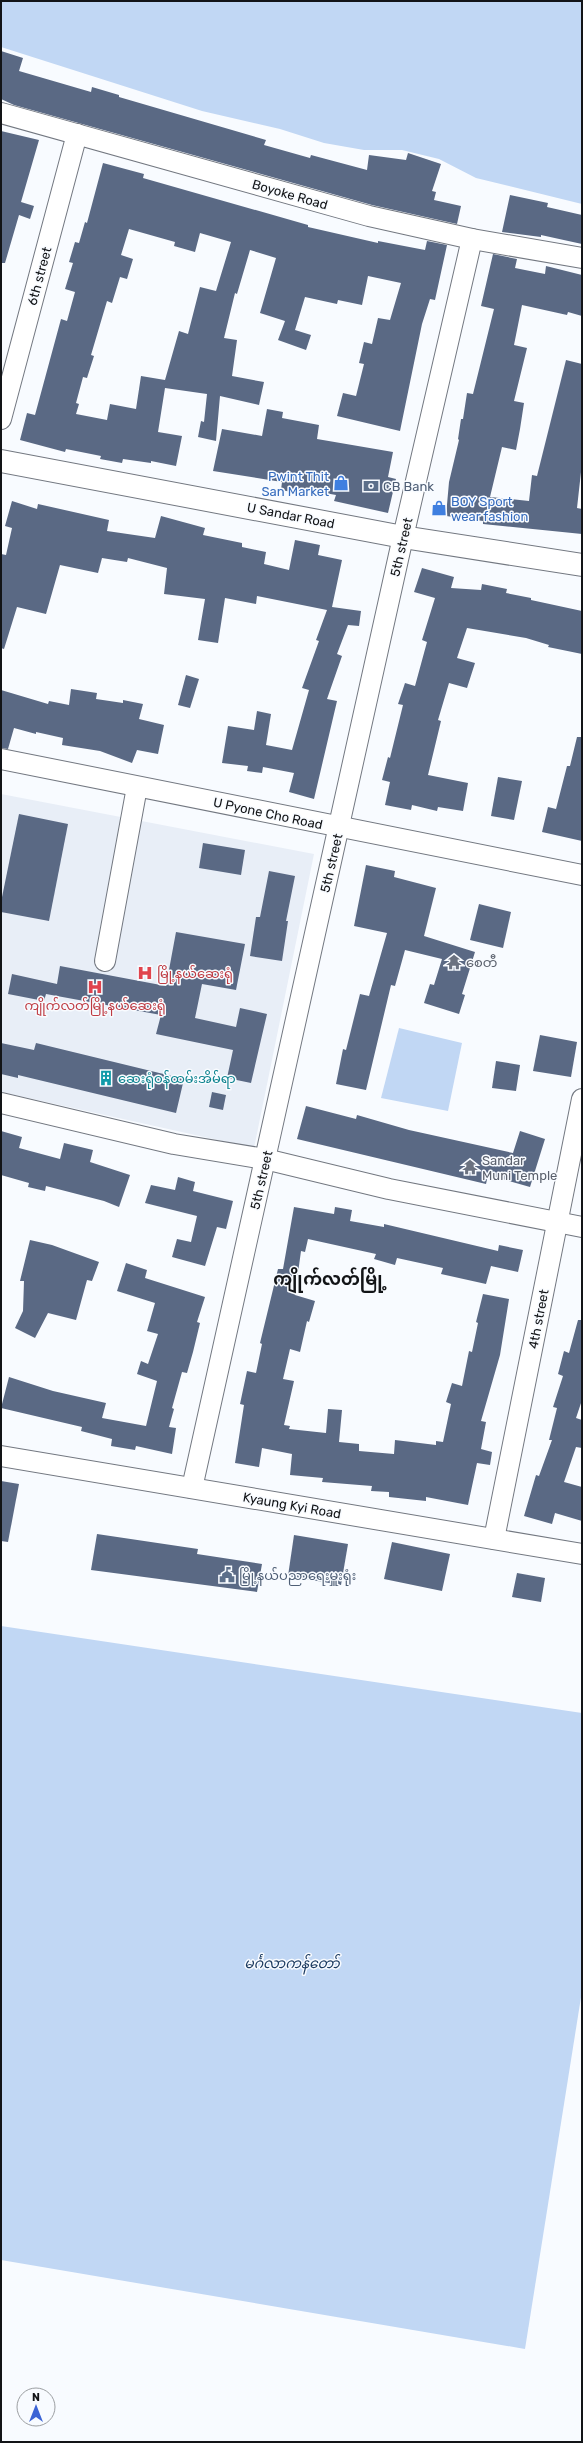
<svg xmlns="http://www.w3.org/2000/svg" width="583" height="2443" font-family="Rubik,'Noto Sans Myanmar',sans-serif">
<rect width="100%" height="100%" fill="#f8fbff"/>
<polygon fill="#e8eef7" points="1,794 314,854 254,1148 1,1092"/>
<g fill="#c1d7f4">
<polygon points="1,1 582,1 582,204 476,178 439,159 402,150 364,150 324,143 280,129 202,111 1,47"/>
<polygon points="399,1028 462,1043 448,1111 381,1098"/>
<polygon points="1,1626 582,1713 582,1991 525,2349 1,2260"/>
</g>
<g fill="#5a6984" fill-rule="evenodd">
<polygon points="1,51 23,58 19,71 91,92 92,87 119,95 119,97 266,140 264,145 310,158 311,155 367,170 369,155 406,160 408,153 441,164 432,191 436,192 434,200 461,206 457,224 372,205 14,105 1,99"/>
<polygon points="1,131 39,140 21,202 34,206 30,219 19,215 5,263 1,263"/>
<path d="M 103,163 L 144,174 L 143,178 L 308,225 L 308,227 L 378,243 L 378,241 L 425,250 L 427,241 L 447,245 L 435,300 L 430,299 L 422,324 L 400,431 L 337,416 L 343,393 L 356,396 L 364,364 L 359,363 L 364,342 L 372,344 L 378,318 L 390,320 L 401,283 L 368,276 L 362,305 L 338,300 L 337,304 L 305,297 L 295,330 L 311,335 L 306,350 L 278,340 L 285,321 L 260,313 L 276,258 L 250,250 L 237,294 L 235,293 L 224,338 L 237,340 L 232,376 L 264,382 L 259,405 L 220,396 L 216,441 L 198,437 L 201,421 L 204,422 L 207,394 L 165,388 L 158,432 L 182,436 L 176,466 L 151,461 L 151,463 L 123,459 L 122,463 L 100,459 L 101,456 L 66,449 L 65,452 L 20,440 L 27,413 L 35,415 L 61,319 L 67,321 L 75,292 L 65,289 L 73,263 L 69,262 L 75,242 L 79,243 L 85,222 L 87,223 ZM 129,229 L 175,242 L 174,246 L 195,252 L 200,233 L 231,242 L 216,291 L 200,287 L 188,334 L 179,331 L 165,380 L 141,376 L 136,409 L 110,404 L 107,420 L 76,414 L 79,404 L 76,403 L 83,377 L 87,378 L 94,356 L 91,355 L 107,301 L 112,303 L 120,277 L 127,279 L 133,259 L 121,255 Z"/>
<polygon points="510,195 548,203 547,207 582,215 582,244 541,235 541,237 502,232"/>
<polygon points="493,254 517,259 515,268 545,274 546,266 582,275 582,316 568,312 567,315 522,305 514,345 527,348 514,401 524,403 520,429 516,450 502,447 490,497 529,501 532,475 537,476 566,360 582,364 582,463 577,508 582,509 582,534 483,524 483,521 446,516 449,482 459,440 458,439 461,419 463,419 467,393 473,394 494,309 481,306"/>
<polygon points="267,409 283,412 282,418 319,425 317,439 393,452 388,477 396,479 388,513 334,501 336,495 308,490 307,495 281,490 282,482 213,471 222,429 262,436"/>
<polygon points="12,501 37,509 38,504 109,520 107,531 155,538 161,516 205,528 203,535 242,543 242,547 266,552 264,564 289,570 295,540 320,545 318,555 342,560 332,607 361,611 359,626 348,625 337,654 342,656 327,699 337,701 314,799 289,792 294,773 263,767 262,773 247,771 248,766 222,763 228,726 254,730 257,711 271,714 266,745 292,750 309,690 302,688 319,641 316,640 327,610 257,596 256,604 225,598 218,643 198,640 205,599 164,594 167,568 128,558 127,562 102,558 98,573 60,565 46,614 17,607 4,649 1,648 1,554 6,555 12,528 5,526"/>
<polygon points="422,568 454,577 451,588 481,590 482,584 507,589 506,593 531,598 531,600 582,611 582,654 548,647 549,645 526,638 467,628 457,658 475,663 467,688 449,683 438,720 441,721 428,775 468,783 463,811 438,807 437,811 412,805 411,810 385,805 390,782 382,780 388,757 390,758 403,705 398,704 405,683 415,686 427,642 422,640 435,598 414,592"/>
<polygon points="186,675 199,679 190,708 178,705"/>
<polygon points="71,689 97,693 96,699 123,703 123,700 143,704 139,719 164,725 158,754 137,750 132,763 100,751 62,745 63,738 36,732 36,734 14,728 8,749 1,748 1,690 48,704 49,701 69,705"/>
<polygon points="577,737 582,737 582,841 542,832 548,807 556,809 567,766 570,766"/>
<polygon points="498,777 522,781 514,820 491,816"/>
<polygon points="19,814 68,824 49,921 1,912 1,902"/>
<polygon points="203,843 245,850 241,875 199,868"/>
<polygon points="366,865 395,871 394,877 436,888 424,936 475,952 462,994 465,995 459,1014 424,1003 430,984 434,985 442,959 405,950 395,986 391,985 366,1090 336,1084 343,1049 346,1050 360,994 369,996 387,933 354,926"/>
<polygon points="269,871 295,876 286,921 288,921 282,961 250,956 256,917 260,917"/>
<polygon points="479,904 511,912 503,948 470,940"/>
<polygon points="176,932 245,944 236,990 202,984 195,1018 236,1027 240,1008 267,1014 251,1083 227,1078 233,1050 156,1034 161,1015 46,994 44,1001 8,994 12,974 57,984 60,966 166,986"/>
<polygon points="540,1035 577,1042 571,1077 533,1071"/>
<polygon points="1,1043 34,1050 36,1043 184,1079 176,1113 18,1075 18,1078 1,1074"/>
<polygon points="496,1061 520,1065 516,1091 492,1088"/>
<polygon points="212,1092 226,1095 223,1110 209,1107"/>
<polygon points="306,1106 356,1119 357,1115 409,1130 513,1153 520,1131 545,1139 530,1187 488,1175 486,1184 297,1139"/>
<polygon points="1,1131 22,1137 19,1148 60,1159 64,1143 93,1150 90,1162 130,1175 119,1207 104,1201 46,1186 45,1191 28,1187 29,1183 1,1175"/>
<polygon points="178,1177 195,1182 193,1191 233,1201 226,1229 217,1227 205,1266 172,1257 177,1239 191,1242 197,1216 145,1203 151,1185 175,1190"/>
<polygon points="294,1207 334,1214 335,1207 352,1210 350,1221 384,1227 384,1224 498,1251 499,1245 523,1250 518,1272 491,1266 486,1284 441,1274 443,1268 397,1258 395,1265 374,1259 376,1254 308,1239 305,1252 301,1251 295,1295 315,1301 309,1322 307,1321 300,1352 290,1349 283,1379 294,1381 284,1425 290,1426 289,1429 326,1433 328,1409 342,1410 339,1442 359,1444 359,1451 394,1454 395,1440 436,1445 436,1441 443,1442 451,1404 446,1402 452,1383 462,1386 469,1351 472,1352 478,1323 476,1322 483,1294 509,1299 500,1355 481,1421 486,1422 481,1449 492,1452 490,1465 477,1463 468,1505 426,1497 426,1501 389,1497 389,1492 371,1491 372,1486 322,1482 323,1478 290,1475 292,1454 262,1448 259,1467 235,1463 244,1405 240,1404 247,1371 256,1373 262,1344 260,1343 278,1269 283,1269"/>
<polygon points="30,1240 52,1245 99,1262 92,1281 87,1280 76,1320 48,1313 35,1338 15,1328 23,1311 24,1281 20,1281"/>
<polygon points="126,1263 147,1270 145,1278 205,1297 197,1322 200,1323 193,1352 187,1373 182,1372 172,1408 174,1409 169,1427 176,1428 172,1454 136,1446 135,1450 111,1446 112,1439 81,1431 82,1427 1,1408 9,1377 53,1391 106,1403 102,1418 146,1426 157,1381 137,1374 141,1361 148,1364 158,1334 147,1331 155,1303 117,1291"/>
<polygon points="578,1320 582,1320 582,1400 576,1418 582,1420 582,1448 576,1447 564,1482 582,1487 582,1521 555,1513 552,1524 524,1516 536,1475 539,1476 552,1440 549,1440 557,1408 553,1407 563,1376 558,1374 564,1351 569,1353"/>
<polygon points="1,1481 19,1484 8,1542 1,1541"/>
<polygon points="97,1534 198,1549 197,1554 262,1564 257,1592 91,1570"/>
<polygon points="294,1535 348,1544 341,1585 288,1576"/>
<polygon points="392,1542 450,1554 442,1591 384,1579"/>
<polygon points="517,1573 545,1578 541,1602 512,1597"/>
</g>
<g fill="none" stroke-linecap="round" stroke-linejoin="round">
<defs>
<g id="minor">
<polyline points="1,113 369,216 472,239 582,258"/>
<polyline points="1,419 77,134"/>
<polyline points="1,759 582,875"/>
<polyline points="105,961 137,787"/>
<polyline points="1,1103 174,1144 265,1159 389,1189 582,1227"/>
<polyline points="1,1456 582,1554"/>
<polyline points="192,1488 403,537 472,239"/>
<polyline points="494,1539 582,1099"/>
</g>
<polyline id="major" points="1,461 403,537 582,565"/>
</defs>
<use href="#minor" stroke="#737881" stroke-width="22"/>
<use href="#major" stroke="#737881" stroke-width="24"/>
<use href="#minor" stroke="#fff" stroke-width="20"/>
<use href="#major" stroke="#fff" stroke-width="22"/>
</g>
<defs>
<symbol id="shop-bare" viewBox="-9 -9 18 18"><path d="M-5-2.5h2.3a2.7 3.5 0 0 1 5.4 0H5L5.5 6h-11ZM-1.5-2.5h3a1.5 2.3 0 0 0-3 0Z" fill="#3f7fe0" stroke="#f8fbff" stroke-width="2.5" paint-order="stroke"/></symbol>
<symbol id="bank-bare" viewBox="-9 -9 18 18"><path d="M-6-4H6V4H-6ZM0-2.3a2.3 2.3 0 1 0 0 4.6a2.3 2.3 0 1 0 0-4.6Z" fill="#5c6f8a" stroke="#f8fbff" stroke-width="2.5" paint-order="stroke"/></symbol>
<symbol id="temple-bare" viewBox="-9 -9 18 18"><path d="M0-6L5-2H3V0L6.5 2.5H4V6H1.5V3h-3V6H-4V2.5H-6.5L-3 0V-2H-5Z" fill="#6b7280" stroke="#f8fbff" stroke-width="2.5" paint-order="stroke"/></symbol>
<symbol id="hospital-bare" viewBox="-9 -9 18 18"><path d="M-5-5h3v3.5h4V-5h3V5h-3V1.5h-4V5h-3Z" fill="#e0444e" stroke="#f8fbff" stroke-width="2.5" paint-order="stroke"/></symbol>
<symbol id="building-bare" viewBox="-9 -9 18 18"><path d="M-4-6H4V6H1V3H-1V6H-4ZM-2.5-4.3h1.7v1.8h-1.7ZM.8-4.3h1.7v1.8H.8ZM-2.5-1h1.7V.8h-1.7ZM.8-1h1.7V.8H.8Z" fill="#0f9aa8" stroke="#f8fbff" stroke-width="2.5" paint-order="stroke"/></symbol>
<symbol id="civic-bare" viewBox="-9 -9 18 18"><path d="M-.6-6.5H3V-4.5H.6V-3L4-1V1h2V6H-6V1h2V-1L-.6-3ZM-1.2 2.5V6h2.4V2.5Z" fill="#5c6f8a" stroke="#f8fbff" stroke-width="2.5" paint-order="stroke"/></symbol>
</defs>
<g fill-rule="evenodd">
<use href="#shop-bare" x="330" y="472" width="22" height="22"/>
<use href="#bank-bare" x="360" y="475" width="22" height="22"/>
<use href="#shop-bare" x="428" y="497" width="22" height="22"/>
<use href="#temple-bare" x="443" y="951" width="22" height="22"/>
<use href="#hospital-bare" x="134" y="962" width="22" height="22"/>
<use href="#hospital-bare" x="84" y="976" width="22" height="22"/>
<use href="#building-bare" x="95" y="1067" width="22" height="22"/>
<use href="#temple-bare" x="459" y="1156" width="22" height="22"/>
<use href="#civic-bare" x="216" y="1564" width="22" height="22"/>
</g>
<g text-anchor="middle" stroke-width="3" stroke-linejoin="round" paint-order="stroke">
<g font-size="13" fill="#121417" stroke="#f8fbff">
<text transform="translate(290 194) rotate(16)" y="5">Boyoke Road</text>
<text transform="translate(39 276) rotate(-75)" y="5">6th street</text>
<text transform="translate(291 515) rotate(11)" y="5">U Sandar Road</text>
<text transform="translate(401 547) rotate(-77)" y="5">5th street</text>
<text transform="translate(268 813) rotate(12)" y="5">U Pyone Cho Road</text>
<text transform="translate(331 863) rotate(-77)" y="5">5th street</text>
<text transform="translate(261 1180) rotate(-77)" y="5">5th street</text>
<text transform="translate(538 1319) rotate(-79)" y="5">4th street</text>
<text transform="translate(292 1505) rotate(10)" y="5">Kyaung Kyi Road</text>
</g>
<g font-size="13" fill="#366cbe" stroke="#f8fbff" text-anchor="end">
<text x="329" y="481">Pwint Thit<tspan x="329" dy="15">San Market</tspan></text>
<text x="451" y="506" text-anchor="start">BOY Sport<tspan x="451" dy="15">wear fashion</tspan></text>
</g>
<g font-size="13" fill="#4e5e75" stroke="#f8fbff" text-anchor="start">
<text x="383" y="491">CB Bank</text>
<text x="239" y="1580">မြို့နယ်ပညာရေးမှူးရုံး</text>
</g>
<g font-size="13" fill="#5b616d" stroke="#f8fbff" text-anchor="start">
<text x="466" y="967">စေတီ</text>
<text x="482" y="1165">Sandar<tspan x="482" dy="15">Muni Temple</tspan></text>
</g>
<g font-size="13" fill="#be3a42" stroke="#f8fbff" text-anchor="start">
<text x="157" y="978">မြို့နယ်ဆေးရုံ</text>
<text x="95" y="1010" text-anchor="middle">ကျိုက်လတ်မြို့နယ်ဆေးရုံ</text>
</g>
<g font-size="13" fill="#0d838f" stroke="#f8fbff" text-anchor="start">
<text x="118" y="1083">ဆေးရုံဝန်ထမ်းအိမ်ရာ</text>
</g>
<g font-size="14" font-style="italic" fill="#1a395f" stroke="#f8fbff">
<text x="292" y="1968">မင်္ဂလာကန်တော်</text>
</g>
<g font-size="17" font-weight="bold" fill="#121417" stroke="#f8fbff">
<text x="330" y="1285">ကျိုက်လတ်မြို့</text>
</g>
</g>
<rect width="583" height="2443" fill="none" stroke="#121417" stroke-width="4"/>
<g transform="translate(36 2407)"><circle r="19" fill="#f8fbff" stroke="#9c9fa2"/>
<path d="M0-3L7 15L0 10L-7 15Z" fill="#3c64d5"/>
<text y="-6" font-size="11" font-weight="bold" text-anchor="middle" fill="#121417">N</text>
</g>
</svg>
